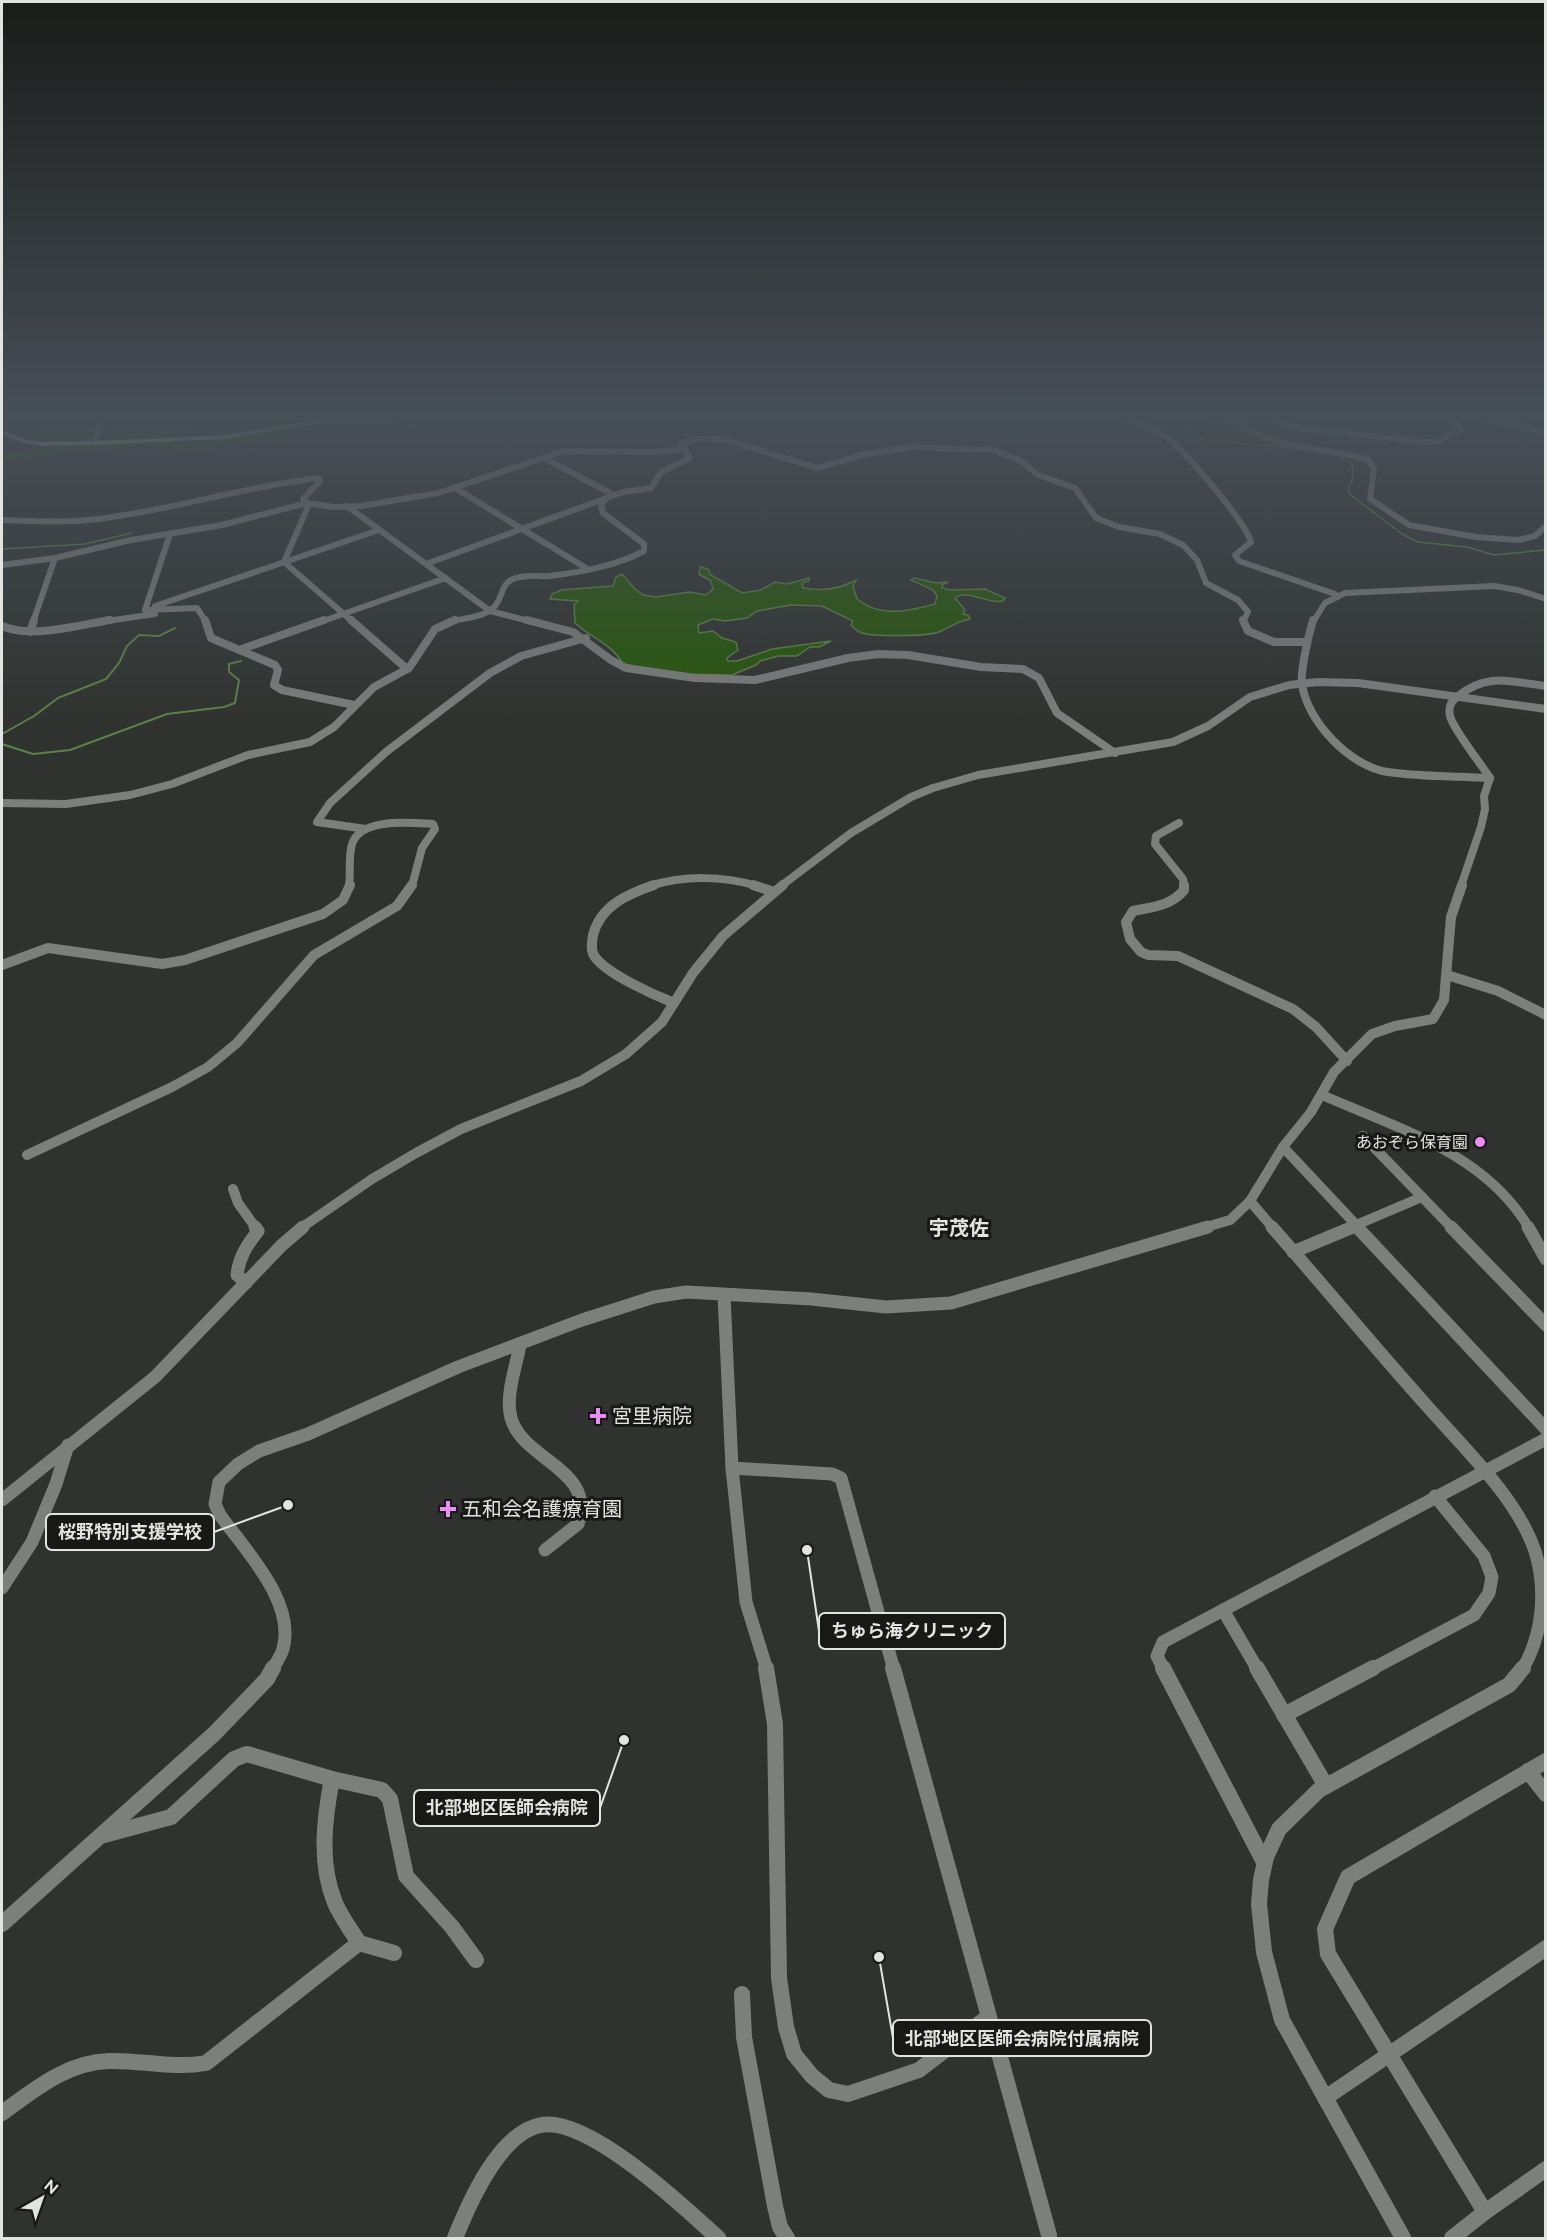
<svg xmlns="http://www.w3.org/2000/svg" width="1547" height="2240" font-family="Raleway,'Noto Sans JP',sans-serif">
<rect width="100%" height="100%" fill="#2f322e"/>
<g fill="#2a4b1b">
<polygon points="8,417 98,417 92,439 50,443 29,439 38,424 33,420"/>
<polygon points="124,417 271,417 283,425 256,430 218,427 195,430 182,437 99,441 103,432 117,431"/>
</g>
<path fill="#265707" stroke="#5e8148" stroke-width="1.5" d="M 700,567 L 708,569 L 711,575 L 742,593 L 761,590 L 775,582 L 787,584 L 809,578 L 809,581 L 802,583 L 803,588 C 821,591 840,589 856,580 L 853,586 L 857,599 C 880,618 910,611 935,604 L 937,596 L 933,590 L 911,580 L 914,578 L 936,583 L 948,582 L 942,585 L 942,588 L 950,590 L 985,589 L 1005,598 L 1003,601 C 988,605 967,588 955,598 L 965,610 L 963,614 L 968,615 L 970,619 C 958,621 952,626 941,631 C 931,637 879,636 866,634 C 860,633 855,630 851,625 L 853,621 L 822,606 L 791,605 L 757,611 L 747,618 L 725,621 L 713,619 L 698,625 L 699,633 L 713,631 L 722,638 L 736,642 L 738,650 L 727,658 L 728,661 L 737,661 L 772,649 L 831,641 L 819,647 L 810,647 L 797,656 L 778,656 L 760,661 L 756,665 L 732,675 L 672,674 L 623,664 C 611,643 591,638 575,623 L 574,605 L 578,601 L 550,599 L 552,594 L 561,590 L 613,586 L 616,577 L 622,574 L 634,588 L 643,595 L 656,597 L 689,592 L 706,595 L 713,589 L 711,581 L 699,574 Z"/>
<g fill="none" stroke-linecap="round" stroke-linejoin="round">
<g stroke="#5e8148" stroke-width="1.5">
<polyline points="1173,417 1192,435 1204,440 1308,450"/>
<polyline points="86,447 92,433 94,417"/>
<polyline points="1343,457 1352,464 1353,477 1348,491 1352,496 1402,534 1418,542 1467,547 1494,555 1546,550"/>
<polyline points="2,549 85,544 132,533"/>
</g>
<g stroke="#5e8148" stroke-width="2">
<polyline points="2,734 34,716 58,698 106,679 119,663 127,646 139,635 159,636 175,628"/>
<polyline points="2,744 33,754 70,750 167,714 224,707 235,703 239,680 229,672 229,664 241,661"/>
</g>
<g fill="#265707" fill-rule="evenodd">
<polygon points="10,417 20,417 5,431 2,432 2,424"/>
<polygon points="448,417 467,417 462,420 412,429 352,425 315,427 202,450 152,446 63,451 2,462 2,456 63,445 152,440 202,444 315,421 352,419 412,423"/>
<polygon points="828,417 885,417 854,424"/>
<path d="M 906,417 C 916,416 925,420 935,420 C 950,419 964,416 979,417 L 974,420 L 932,426 Z"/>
</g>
<g stroke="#7d7f7d" stroke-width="6">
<path d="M 1122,417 C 1138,423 1154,428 1168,438 C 1184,450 1247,524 1251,542 L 1235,555 L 1239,561 L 1335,594"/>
<polyline points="1201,417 1234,421 1265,418 1297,428 1425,442 1441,441 1451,433 1461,430 1447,417"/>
<path d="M 1477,417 C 1496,423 1532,426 1546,436"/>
<path d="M 1234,421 C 1267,448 1327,448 1367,459 L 1374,468 L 1370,499 L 1409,525 L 1476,537 L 1518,540 L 1535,536 L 1546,526"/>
<polyline points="1507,422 1530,417"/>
<polyline points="95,443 101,417"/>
<polyline points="544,458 614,495"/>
<polyline points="455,488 586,568"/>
<polyline points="347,506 490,611 533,622"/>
<path d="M 2,520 C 34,521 66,523 98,519 C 172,510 243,487 318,478 L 320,481 L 303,499 L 307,503"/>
<polyline points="284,562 353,622"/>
<polyline points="284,562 309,504"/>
<polyline points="426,564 623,492 651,488 661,472 690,458 681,443 699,439 727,440 817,468 866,454 911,447 994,450 1021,461 1038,475 1075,488 1096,518 1119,527 1160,534 1183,545 1197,560 1206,583 1238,600 1248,612 1243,622"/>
<polyline points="2,565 55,558 131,540 222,525 307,503 334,507 361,506 438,493 564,451 651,452 686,449"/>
<polyline points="155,606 379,530"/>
<polyline points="145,610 197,608 206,622"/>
<polyline points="145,610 170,534"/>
<polyline points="33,622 55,558"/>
<polyline points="100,622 155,614"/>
<polyline points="320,622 446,578"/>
<path d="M 449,622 C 463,618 482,618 493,608 C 503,600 500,584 513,579 C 525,574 538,577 550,576 C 581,572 616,566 644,551 L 644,544 L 603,513 L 601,505 L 605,500"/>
<polyline points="1313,622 1325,603 1345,593 1494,586 1518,590 1546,599"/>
</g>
<g stroke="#7d7f7d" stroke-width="8">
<polyline points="205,620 211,638 275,665 278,670 274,685 282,690 354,705"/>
<polyline points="351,620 407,669"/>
<polyline points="527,620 573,632 611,660 626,668 695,678 755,680 848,658 878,654 908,655 981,667 1023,669 1039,678 1057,713 1115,753"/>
<polyline points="1243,620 1248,631 1274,642 1307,642"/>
<path d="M 1313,620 C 1309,634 1300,671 1302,684 C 1307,722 1351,767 1388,772 C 1421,777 1456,776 1490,778"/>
<path d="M 2,626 C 31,639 79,625 110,620"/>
<polyline points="30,632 34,620"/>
<polyline points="242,649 324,620"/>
<path d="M 1490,778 C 1481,764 1453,729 1450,716 C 1448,706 1451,702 1458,696 C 1488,672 1510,682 1546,686"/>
<polyline points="2,803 66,804 130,795 172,784 248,755 310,742 334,727 374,687 409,668 435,629 455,620"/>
<polyline points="1179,823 1156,836 1155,844 1183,879 1184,886"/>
<polyline points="366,829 317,822 330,803 386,752 490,673 521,656 586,638"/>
<path d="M 349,886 C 351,873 348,857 352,844 C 361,817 411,823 433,824 L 435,829 L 422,848 L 412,886"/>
<path d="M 650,886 C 684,875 723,876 758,886"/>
<polyline points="781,886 851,833 911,797 933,788 978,775 1173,742 1208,726 1250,697 1289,685 1318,682 1358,683 1546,709"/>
<polyline points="1461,886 1481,827 1485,809 1484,796 1490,778"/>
</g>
<g stroke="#7d7f7d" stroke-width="10">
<path d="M 654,885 C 628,894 601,905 593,935 C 592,942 590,951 595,957 C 607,974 654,995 674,1003"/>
<polyline points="753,885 774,892"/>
<path d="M 1184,885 L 1184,890 C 1171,906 1152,907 1133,911 L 1126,922 L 1130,939 L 1141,952 L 1148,955 L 1178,956 L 1293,1009 L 1316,1027 L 1347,1061"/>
<polyline points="2,965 48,948 162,964 185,960 323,914 343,900 350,885"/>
<polyline points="1447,975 1498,991 1546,1015"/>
<path d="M 1322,1095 C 1397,1128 1485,1153 1529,1228"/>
<polyline points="1363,1136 1452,1228"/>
<polyline points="1283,1147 1359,1228"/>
<polyline points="27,1155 172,1087 208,1067 237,1043 314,955 397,906 412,885"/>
<polyline points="233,1189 238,1203 256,1228"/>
<polyline points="1250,1201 1273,1228"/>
<polyline points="301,1228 372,1179 416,1153 461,1129 581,1081 626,1054 662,1022 693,973 723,936 783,885"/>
<polyline points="1203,1228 1230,1220 1250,1201 1283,1147 1311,1112 1334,1072 1372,1034 1395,1026 1433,1019 1444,1000 1451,917 1462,885"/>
<polyline points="1349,1228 1422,1197"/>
</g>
<g stroke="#7d7f7d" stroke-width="13">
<path d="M 1272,1227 C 1324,1286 1374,1347 1427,1406 C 1464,1448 1517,1498 1535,1551 C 1547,1590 1543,1635 1522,1670"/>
<polyline points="1357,1227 1546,1429"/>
<polyline points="1451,1227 1546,1325"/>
<polyline points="1528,1227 1546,1259"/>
<polyline points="1293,1252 1353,1227"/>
<path d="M 246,1283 L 237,1275 C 239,1257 247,1245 258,1231 L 255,1227"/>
<polyline points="724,1295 732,1468 746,1602 767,1670"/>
<path d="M 520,1345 C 516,1367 505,1396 511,1418 C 523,1461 597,1469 578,1524 L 545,1550"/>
<polyline points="732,1468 832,1474 841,1478 894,1670"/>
<polyline points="2,1500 155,1377 282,1245 303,1227"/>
<polyline points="2,1588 32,1542 56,1484 68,1445"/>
<polyline points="1223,1610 1258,1670"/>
<path d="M 272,1670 C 276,1663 281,1656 283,1649 C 296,1602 246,1551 220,1515 L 215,1504 L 219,1482 L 238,1464 L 259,1451 L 308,1434 L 458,1367 L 582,1320 L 654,1297 L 686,1292 L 811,1299 L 886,1307 L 951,1303 L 1208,1227"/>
<polyline points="1164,1670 1157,1656 1163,1642 1546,1439"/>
<polyline points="1370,1670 1474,1615 1489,1593 1492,1577 1484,1556 1435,1496"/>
</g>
<g stroke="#7d7f7d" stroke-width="16">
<polyline points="766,1668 775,1724 779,1978 786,2027 794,2054 812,2076 829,2090 848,2094 919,2070 988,2017"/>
<polyline points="893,1668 1049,2235"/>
<polyline points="1163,1668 1264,1862"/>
<polyline points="1257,1668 1326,1786"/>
<polyline points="1284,1715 1373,1668"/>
<polyline points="1546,1761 1348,1877 1325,1929 1328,1954 1485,2212 1546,2169"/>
<polyline points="1528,1771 1546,1794"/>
<path d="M 332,1779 C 324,1820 319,1864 335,1903 C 341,1917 351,1930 359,1943"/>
<polyline points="104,1835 171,1817 234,1759 247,1754 332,1779 382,1790 390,1799 406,1876 452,1927 476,1960"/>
<polyline points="2,1924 214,1734 267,1679 273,1668"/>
<polyline points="742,1994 744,2037 775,2206 780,2227 787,2238"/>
<polyline points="1325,2098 1546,1948"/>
<path d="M 2,2113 C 34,2090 67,2062 109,2061 C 142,2060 173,2069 206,2063 L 359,1943 L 394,1953"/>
<path d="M 455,2238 C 469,2203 499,2133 541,2125 C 588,2116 684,2207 718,2238"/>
<polyline points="1403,2238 1282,2020 1264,1952 1259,1904 1261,1880 1266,1857 1279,1829 1319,1790 1509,1685 1523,1668"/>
<polyline points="1452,2238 1485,2212"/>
</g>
<polygon fill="#cacdc9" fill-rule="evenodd" points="415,417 390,422 321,423 225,439 95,445 43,446 25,443 2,435 2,431 28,440 43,442 95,441 225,435 321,419"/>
</g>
<linearGradient id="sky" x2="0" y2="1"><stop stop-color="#1a1c19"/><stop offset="0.57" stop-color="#474f57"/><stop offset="1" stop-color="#474f57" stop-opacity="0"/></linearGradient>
<rect width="1547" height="730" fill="url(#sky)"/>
<g fill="#ec8cfb" stroke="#181917" stroke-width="2">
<circle cx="1480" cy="1142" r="6"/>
<path d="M595 1407h6v6h6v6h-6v6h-6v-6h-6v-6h6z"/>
<path d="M445 1500h6v6h6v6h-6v6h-6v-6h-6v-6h6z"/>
</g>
<g text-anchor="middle" stroke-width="6" stroke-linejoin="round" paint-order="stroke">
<g font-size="16" fill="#e2e4e1" stroke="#181917" text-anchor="end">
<text x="1468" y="1148">あおぞら保育園</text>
</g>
<g font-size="20" font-weight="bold" fill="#e2e4e1" stroke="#181917">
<text x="959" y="1235">宇茂佐</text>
</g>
<g font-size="20" fill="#e2e4e1" stroke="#181917" text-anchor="start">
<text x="612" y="1423">宮里病院</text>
<text x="462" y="1516">五和会名護療育園</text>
</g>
</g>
<path fill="none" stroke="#e2e4e1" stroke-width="2" d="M288 1505L214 1532M807 1550L819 1631M624 1740L600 1808M879 1957L893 2038"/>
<g fill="#e2e4e1" stroke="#181917" stroke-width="2">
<circle cx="288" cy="1505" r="6"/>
<circle cx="807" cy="1550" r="6"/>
<circle cx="624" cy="1740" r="6"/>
<circle cx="879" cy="1957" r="6"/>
</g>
<g fill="#181917" stroke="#e2e4e1" stroke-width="2">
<rect x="46" y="1514" width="168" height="36" rx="6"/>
<rect x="819" y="1613" width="186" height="36" rx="6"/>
<rect x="414" y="1790" width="186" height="36" rx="6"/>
<rect x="893" y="2020" width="258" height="36" rx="6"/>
</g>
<g font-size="18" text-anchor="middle" font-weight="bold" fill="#e2e4e1">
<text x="130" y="1538">桜野特別支援学校</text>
<text x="912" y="1637">ちゅら海クリニック</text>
<text x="507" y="1814">北部地区医師会病院</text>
<text x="1022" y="2045">北部地区医師会病院付属病院</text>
</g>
<rect width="1547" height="2240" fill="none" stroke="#e2e4e1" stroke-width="6"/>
<g transform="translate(42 2198) rotate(40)" stroke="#181917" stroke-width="4.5" paint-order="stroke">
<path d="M0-4.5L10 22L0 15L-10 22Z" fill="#e2e4e1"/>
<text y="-9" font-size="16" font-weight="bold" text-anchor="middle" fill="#e2e4e1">N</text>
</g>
</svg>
